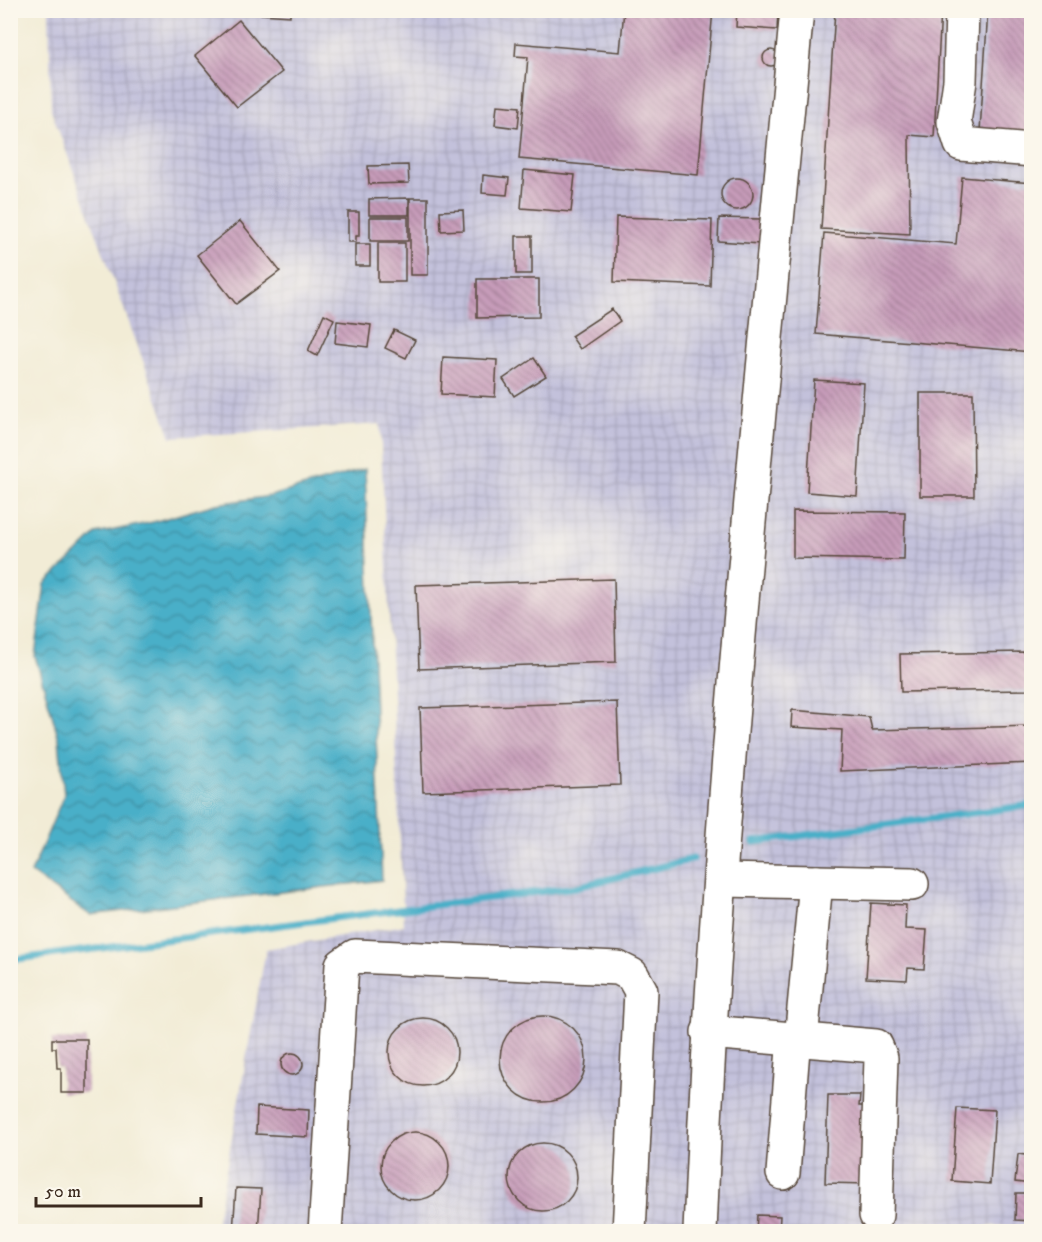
<svg xmlns="http://www.w3.org/2000/svg" width="1042" height="1242" font-family="'IM FELL DW Pica',serif">
<defs>
<pattern id="industrial-grid" width="8" height="8" patternUnits="userSpaceOnUse" patternTransform="scale(1.5)"><rect width="8" height="8" fill="#c3c1db"/><path d="M0 4h8M4 0v8" fill="none" stroke="#a8a6bc"/></pattern>
<pattern id="water-waves" width="16" height="10" patternUnits="userSpaceOnUse" patternTransform="scale(1.5)"><rect width="16" height="10" fill="#49afc8"/><path d="M0 5q4-4 8 0t8 0" fill="none" stroke="#3e8fa2"/></pattern>
<pattern id="building-back-hatch" width="6" height="6" patternUnits="userSpaceOnUse" patternTransform="scale(1.5)"><rect width="6" height="6" fill="#c69bb9"/><path d="M-1 5l2 2M0 0l6 6M5-1l2 2" fill="none" stroke="#a27f96"/></pattern>
</defs>
<rect width="100%" height="100%" fill="#fbf7ec"/>
<filter id="ink" filterUnits="userSpaceOnUse"><feTurbulence type="fractalNoise" baseFrequency=".0167" numOctaves="2"/><feDisplacementMap in="SourceGraphic" scale="12" xChannelSelector="R" yChannelSelector="G"/><feConvolveMatrix kernelMatrix="1 2 1 2 8 2 1 2 1" color-interpolation-filters="sRGB"/></filter>
<filter id="wash" filterUnits="userSpaceOnUse"><feTurbulence type="fractalNoise" baseFrequency=".008" numOctaves="4" result="noise"/><feDisplacementMap in="SourceGraphic" scale="24" xChannelSelector="R" yChannelSelector="G"/><feGaussianBlur stdDeviation="1.35" result="paint"/><feColorMatrix in="noise" values="0 0 0 0 0 0 0 0 0 0 0 0 0 0 0 0 0 1.4 0 .05"/><feComposite in="paint" operator="in"/></filter>
<g filter="url(#wash)">
<rect width="100%" height="100%" fill="#f2ecd6"/>
<polygon fill="url(#industrial-grid)" points="49,11 1031,11 1031,1227 994,1226 959,1232 215,1231 266,949 404,925 380,424 171,437 51,110"/>
<polygon fill="url(#water-waves)" stroke="#426c73" stroke-width="1.5" points="365,469 382,880 90,915 31,873 64,795 59,739 35,656 45,584 96,534 153,522 216,504 271,496"/>
<g fill="none" stroke-linecap="round" stroke-linejoin="round">
<g stroke="#49afc8" stroke-width="7">
<polyline points="754,842 1032,805"/>
<polyline points="10,960 576,887 693,859"/>
</g>
</g>
<g id="blocks">
<g fill="url(#building-back-hatch)">
<polygon points="261,10 290,10 290,16 261,14"/>
<polygon points="624,10 713,10 698,175 519,159 528,57 515,56 516,43 620,52"/>
<polygon points="737,10 778,10 777,30 736,27"/>
<polygon points="835,10 941,10 934,137 909,135 910,234 821,229"/>
<polygon points="988,10 1032,10 1032,135 980,131"/>
<polygon points="239,20 282,72 237,107 195,56"/>
<circle cx="771" cy="58" r="8"/>
<polygon points="497,105 520,107 518,128 495,125"/>
<polygon points="408,165 409,183 369,184 368,166"/>
<polygon points="524,170 575,175 571,212 521,208"/>
<polygon points="483,175 509,178 507,195 482,193"/>
<polygon points="962,177 1032,183 1032,352 816,334 824,233 956,244"/>
<circle cx="737" cy="194" r="16"/>
<polygon points="409,198 409,215 369,215 369,199"/>
<rect x="410" y="198" width="18" height="77"/>
<polygon points="463,210 464,230 441,231 440,211"/>
<polygon points="348,212 359,212 359,236 356,236 356,242 348,242"/>
<rect x="370" y="217" width="38" height="24"/>
<polygon points="616,217 712,220 710,286 614,282"/>
<polygon points="719,218 761,219 760,244 718,241"/>
<polygon points="240,221 280,271 236,304 197,255"/>
<rect x="516" y="236" width="16" height="38"/>
<rect x="378" y="243" width="27" height="39"/>
<rect x="355" y="244" width="15" height="22"/>
<polygon points="477,279 539,279 539,317 477,318"/>
<polygon points="612,309 620,321 580,349 571,336"/>
<polygon points="324,314 334,319 317,356 308,351"/>
<polygon points="337,321 371,325 368,347 335,343"/>
<polygon points="394,330 415,340 406,358 385,348"/>
<polygon points="443,357 497,360 495,397 441,394"/>
<polygon points="534,358 546,376 514,396 503,379"/>
<polygon points="814,380 864,383 857,496 807,492"/>
<polygon points="920,393 973,393 974,496 920,496"/>
<polygon points="793,511 905,512 904,560 793,558"/>
<polygon points="614,579 616,662 419,669 416,585"/>
<polygon points="1032,652 1032,690 901,692 900,654"/>
<polygon points="617,702 620,785 423,792 420,708"/>
<polygon points="792,710 869,717 872,730 1032,726 1032,763 840,771 842,730 791,727"/>
<polygon points="871,903 906,905 905,929 927,930 924,969 908,968 907,980 866,978"/>
<circle cx="543" cy="1059" r="43"/>
<circle cx="423" cy="1052" r="34"/>
<polygon points="52,1039 87,1039 87,1093 61,1093 61,1068 57,1068 56,1048 52,1048"/>
<circle cx="292" cy="1064" r="11"/>
<polygon points="828,1095 860,1095 859,1106 871,1106 870,1184 825,1183"/>
<polygon points="257,1107 309,1110 308,1137 256,1134"/>
<polygon points="957,1108 995,1110 990,1184 952,1181"/>
<circle cx="415" cy="1166" r="34"/>
<circle cx="543" cy="1177" r="34"/>
<polygon points="1018,1154 1032,1156 1032,1184 1015,1182"/>
<polygon points="236,1188 261,1189 258,1232 233,1232"/>
<polygon points="1016,1193 1032,1193 1032,1221 1015,1220"/>
<polygon points="757,1215 780,1216 779,1232 756,1232"/>
</g>
</g>
</g>
<g filter="url(#ink)">
<use href="#blocks" fill-opacity="0" stroke="#56473a" stroke-width="1.5"/>
<g fill="none" stroke-linecap="round" stroke-linejoin="round">
<defs>
<g id="minor">
<polyline points="962,10 960,81 954,122 961,144 1032,150"/>
<polyline points="722,880 912,884"/>
<polyline points="708,1032 876,1046 881,1058 876,1215"/>
<polyline points="783,1173 793,1049 801,1040 816,882"/>
<polyline points="325,1232 342,965 355,956 618,968 632,975 641,991 629,1232"/>
<path d="M 700,1232 C 716,824 759,417 797,10"/>
</g>
</defs>
<use href="#minor" stroke="#56473a" stroke-width="36"/>
<use href="#minor" stroke="#fff" stroke-width="33"/>
</g>
</g>
<rect width="1042" height="1242" fill="none" stroke="#fbf7ec" stroke-width="36"/>
<path d="M36 1197v9h165v-9" fill="none" stroke="#3b2a1e" stroke-width="3"/>
<text x="45" y="1197" font-size="18" fill="#3b2a1e" stroke="#fbf7ec" stroke-width="4.5" paint-order="stroke">50 m</text>
</svg>
